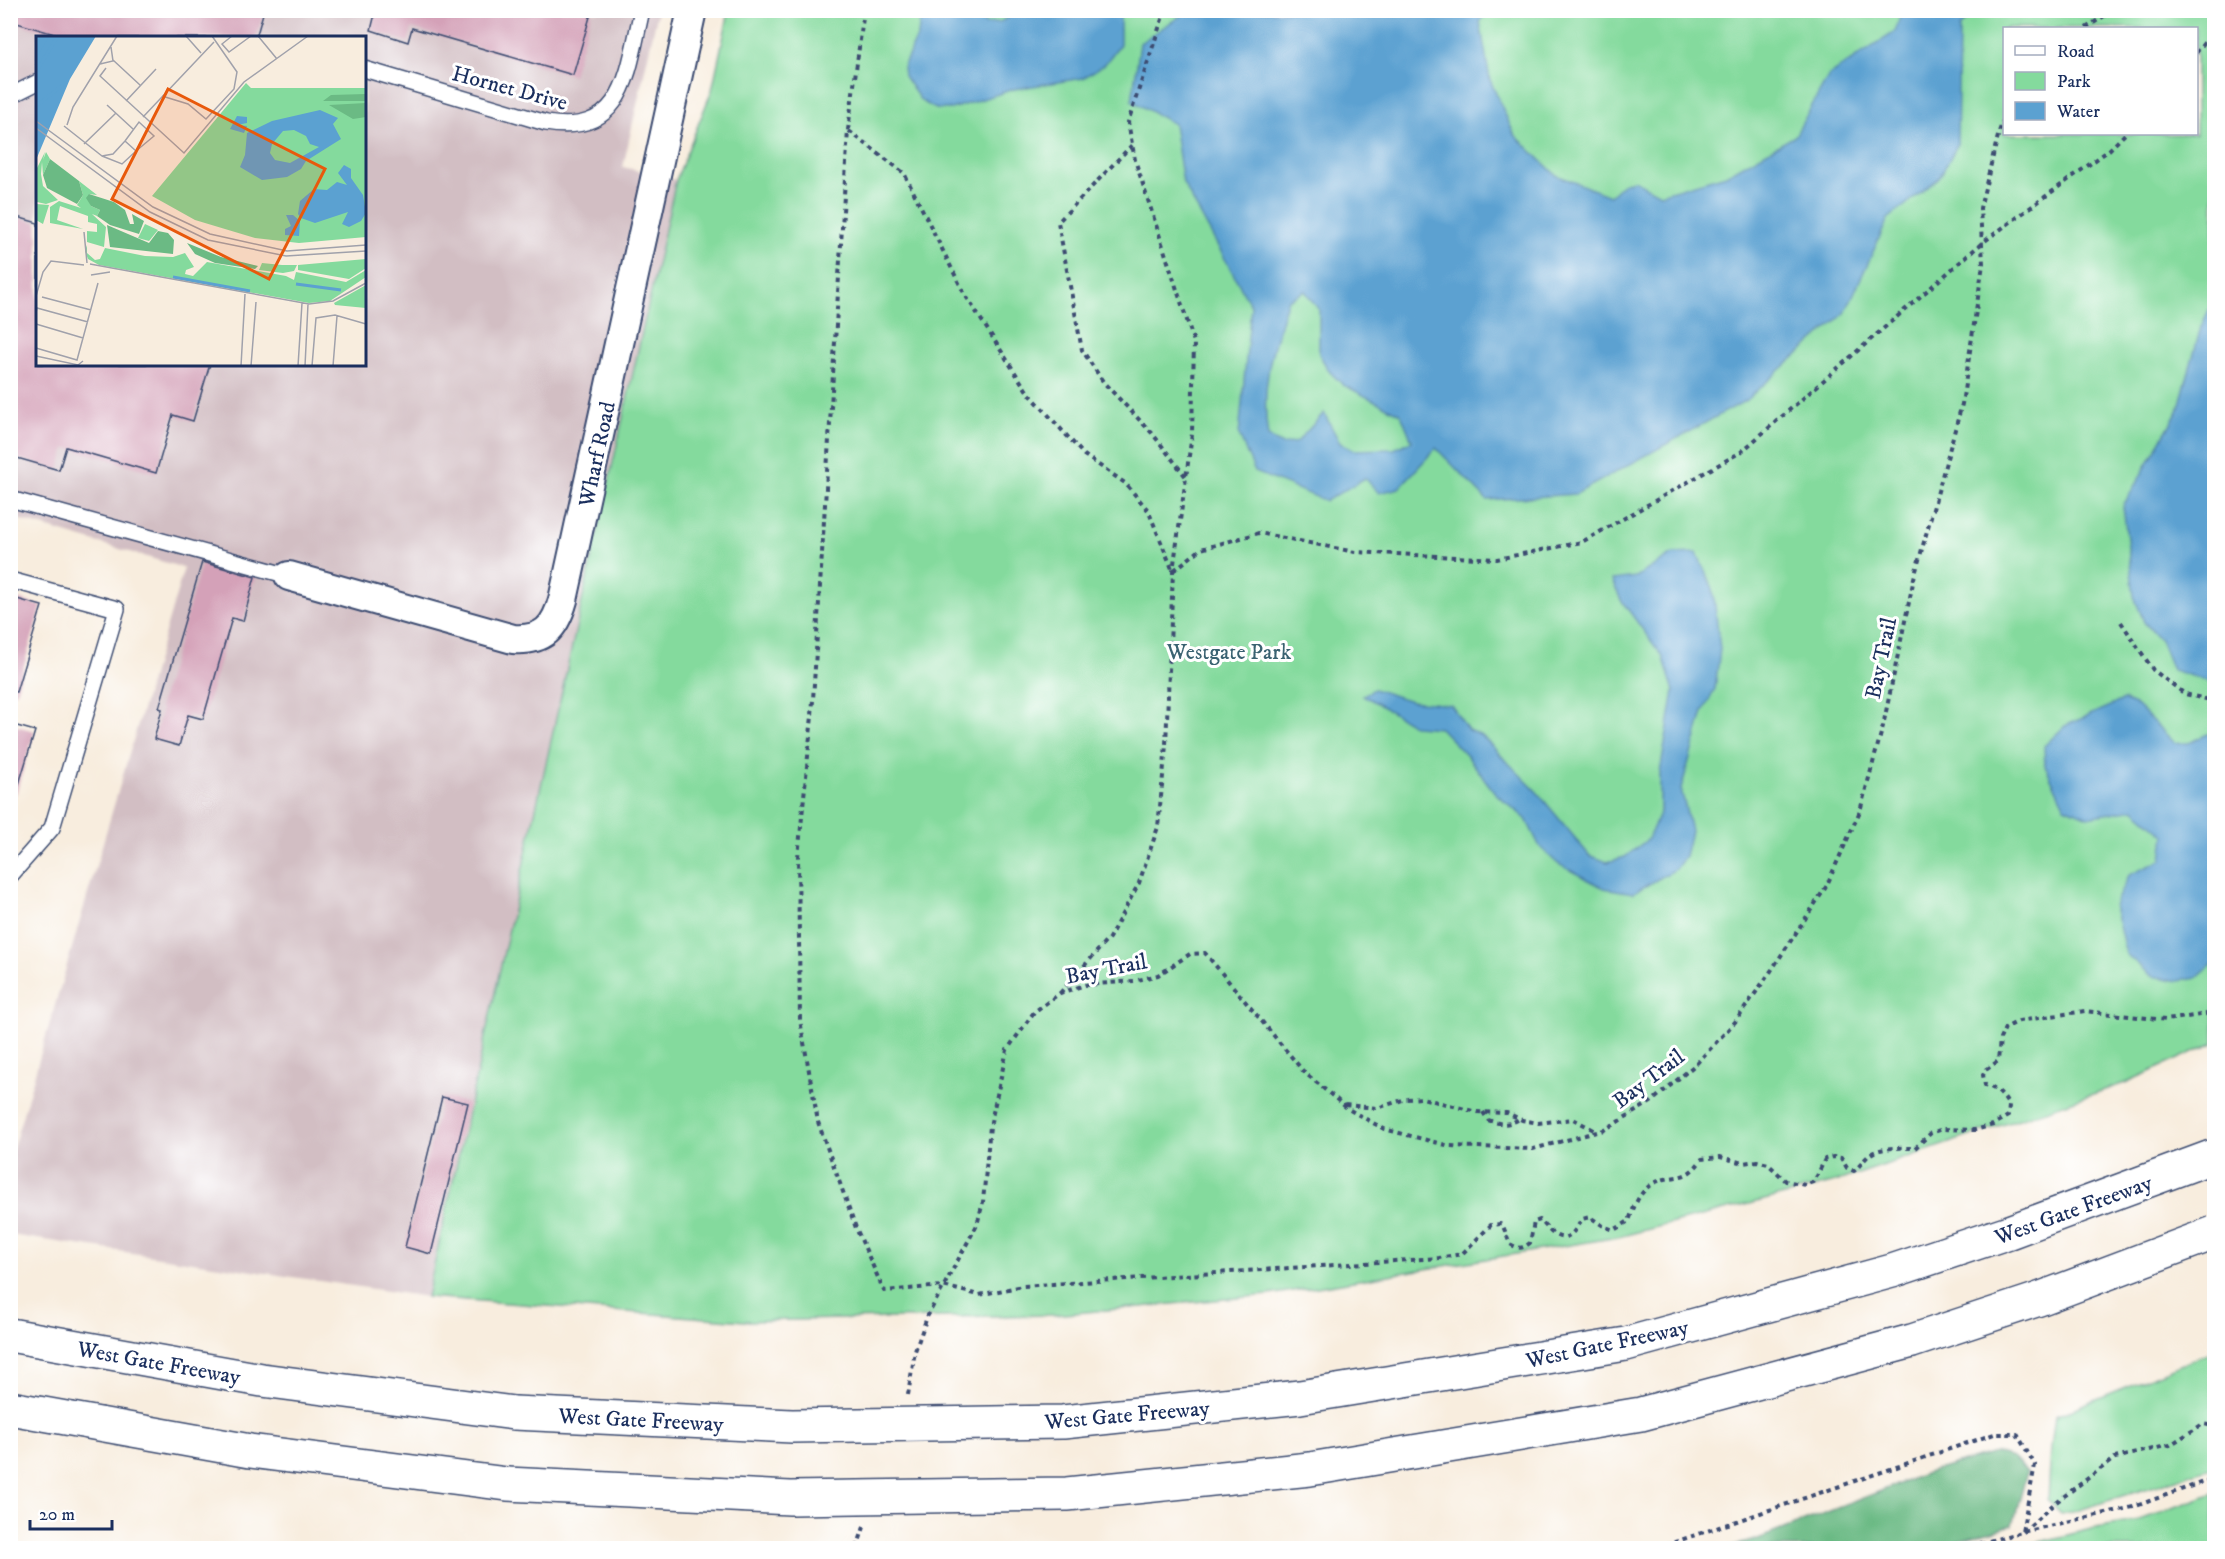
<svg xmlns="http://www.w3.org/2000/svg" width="2225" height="1559" font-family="'IM FELL DW Pica',serif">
<rect width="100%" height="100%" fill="#fff"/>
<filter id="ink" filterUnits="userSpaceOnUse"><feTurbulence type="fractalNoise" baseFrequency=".0167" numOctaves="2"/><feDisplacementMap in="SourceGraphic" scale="12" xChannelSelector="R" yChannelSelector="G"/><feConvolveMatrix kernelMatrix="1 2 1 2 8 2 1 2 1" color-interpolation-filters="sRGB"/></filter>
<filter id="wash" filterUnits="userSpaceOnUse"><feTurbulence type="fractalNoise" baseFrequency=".008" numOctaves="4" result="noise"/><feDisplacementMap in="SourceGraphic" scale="24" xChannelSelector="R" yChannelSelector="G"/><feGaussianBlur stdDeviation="1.35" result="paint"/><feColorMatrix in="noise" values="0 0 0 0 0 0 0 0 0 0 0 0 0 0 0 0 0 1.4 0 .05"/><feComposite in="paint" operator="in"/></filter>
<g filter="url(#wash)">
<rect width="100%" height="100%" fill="#f8edde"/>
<path fill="#d2bec3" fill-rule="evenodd" d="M 11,11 L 658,11 L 623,167 L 676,180 L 427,1297 L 11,1235 L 10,1158 L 184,568 L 11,517 ZM 38,38 L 364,38 L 364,364 L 38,364 Z"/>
<g fill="#84da9d" stroke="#50847e" stroke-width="1.5" fill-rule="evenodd">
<path d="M 729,11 L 2214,11 L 2214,1043 L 2125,1083 L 1832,1183 L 1618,1237 L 1269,1295 L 1054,1315 L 745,1321 L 427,1297 L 676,180 L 712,90 ZM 2004,28 L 2196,28 L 2196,134 L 2004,134 Z"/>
<polygon points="2214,1351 2214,1467 2073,1512 2061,1513 2048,1500 2051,1447 2055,1416"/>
<polygon points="2214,1493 2214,1548 2016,1548 2091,1529 2139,1520"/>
</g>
<polygon fill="#6bba84" stroke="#437471" stroke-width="1.5" points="1994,1453 2013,1458 2027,1472 2013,1525 1931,1548 1724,1548 1753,1541 1927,1473"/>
<g fill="#5ba1d1" stroke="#3b6898" stroke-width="1.5" fill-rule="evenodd">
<polygon points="921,11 980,11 979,18 986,24 1000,22 1019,11 1120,11 1120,44 1105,64 1083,78 1014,89 951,109 936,109 921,101 904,76 903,67 918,35"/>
<path d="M 1188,11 L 1488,11 L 1480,22 L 1490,80 L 1514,134 L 1556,175 L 1610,196 L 1625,182 L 1634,180 L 1660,194 L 1726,175 L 1795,136 L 1829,75 L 1895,32 L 1902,11 L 1974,11 L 1959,28 L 1957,145 L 1939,178 L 1888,219 L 1845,313 L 1745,401 L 1576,494 L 1487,500 L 1436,448 L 1399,488 L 1379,493 L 1365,478 L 1326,501 L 1255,472 L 1239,435 L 1251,306 L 1183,183 L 1174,124 L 1132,101 L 1140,43 ZM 1305,291 L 1319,310 L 1319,354 L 1329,371 L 1343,385 L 1401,414 L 1412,441 L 1394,449 L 1353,450 L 1340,443 L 1324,413 L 1297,442 L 1282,445 L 1268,437 C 1260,386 1272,348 1288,300 Z"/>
<polygon points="2214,299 2214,683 2172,670 2160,640 2144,622 2134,596 2123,506 2178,411 2201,327"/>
<polygon points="1697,553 1713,589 1720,649 1715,689 1703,712 1681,789 1691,831 1685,856 1676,869 1633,893 1604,888 1558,864 1540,847 1526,819 1495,793 1468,757 1440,728 1415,726 1363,695 1374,689 1411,701 1451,705 1468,730 1482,736 1537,792 1589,855 1607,862 1625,857 1648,839 1660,812 1660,773 1674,691 1663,657 1621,600 1612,580 1636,577 1673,554"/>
<polygon points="2123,700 2137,706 2175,743 2189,743 2214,731 2214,963 2197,978 2178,981 2152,976 2126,954 2114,906 2129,875 2162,860 2165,835 2134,809 2088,817 2065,807 2045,766 2044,746 2065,726"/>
</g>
<g id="blocks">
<g fill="#d4a1b8">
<polygon points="10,10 264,10 256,38 68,38 10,21"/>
<polygon points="376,10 592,10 573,75 412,28 408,42 371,30"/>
<polygon points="10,215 38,223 38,364 210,364 193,421 173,415 156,473 66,447 59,470 10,456"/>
<polygon points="202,562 255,577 243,621 232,618 203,719 188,715 179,746 154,739 162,709 159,708"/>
<polygon points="10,597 42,606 16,692 10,692"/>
<polygon points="10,724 35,731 16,794 10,793"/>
<polygon points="442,1097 468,1103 431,1254 405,1247"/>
</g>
</g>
</g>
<g filter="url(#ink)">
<use href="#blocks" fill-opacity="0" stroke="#3c4c71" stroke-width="1.5"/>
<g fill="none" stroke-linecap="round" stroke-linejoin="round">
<defs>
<g id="lane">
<path d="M 364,69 L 546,123 C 626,137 628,69 642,10"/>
<polyline points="10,96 38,82"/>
<polyline points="10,499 289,576"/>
<polyline points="10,580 117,609 52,828 10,876"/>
</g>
<path id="street" d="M 289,576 L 513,639 C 544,641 555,628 563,600 L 692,10"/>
<polyline id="highway" points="10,1335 262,1380 514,1413"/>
</defs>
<use href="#lane" stroke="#3c4c71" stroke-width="18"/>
<use href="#street" stroke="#3c4c71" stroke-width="32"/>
<use href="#highway" stroke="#3c4c71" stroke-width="36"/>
<g stroke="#3c4c71" stroke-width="4" stroke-dasharray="4.5 4.5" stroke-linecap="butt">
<path d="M 864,10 L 848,130 L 812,716 L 798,857 L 800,1020 L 818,1122 L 856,1228 L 884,1291 L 943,1286 L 979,1295 L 1023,1286 L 1439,1258 L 1462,1254 L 1491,1225 L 1500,1224 L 1503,1226 L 1510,1244 C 1519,1249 1522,1249 1530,1243 L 1534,1222 L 1540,1220 C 1545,1224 1549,1232 1555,1235 C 1569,1243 1576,1229 1582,1219 L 1590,1217 L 1605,1227 L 1614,1230 L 1629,1221 C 1634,1206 1640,1189 1656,1182 C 1678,1173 1685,1183 1702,1159 L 1720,1157 L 1743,1163 L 1757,1161 L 1768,1164 L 1786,1181 L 1805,1185 L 1813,1182 L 1817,1176 L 1825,1159 L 1833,1157 L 1841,1158 L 1847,1168 L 1854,1171 C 1860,1166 1863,1161 1868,1156 C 1879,1146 1901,1148 1915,1148 L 1931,1133 L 1943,1129 L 1975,1130 L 1993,1125 L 2008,1116 L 2009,1106 C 2003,1095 1997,1089 1985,1085 L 1983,1075 L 1986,1070 L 1998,1061 L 2000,1039 L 2005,1028 L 2019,1021 L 2085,1011 L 2166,1020 L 2214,1013"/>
<polyline points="2086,28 2113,10"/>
<polyline points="2196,53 2214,30"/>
<polyline points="849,131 904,173 964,293 1027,391 1084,455 1125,483 1148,510 1173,571 1201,549 1259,533 1355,552 1497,559 1582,542 1741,452 1982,243 2109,150 2125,134"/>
<polyline points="1132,145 1058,222 1082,350 1104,383 1152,433 1186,477"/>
<polyline points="2121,622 2153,670 2185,694 2214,701"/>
<polyline points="1060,993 1109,938 1139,883 1158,827 1166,745 1173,571 1192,434 1194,342 1135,160 1128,122 1165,10"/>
<polyline points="1345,1105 1377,1108 1406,1099 1422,1098 1477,1112 1507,1113 1522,1120 1538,1123 1573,1119 1596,1131"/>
<path d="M 1483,1112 L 1488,1120 C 1500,1124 1508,1126 1519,1119"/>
<polyline points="908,1395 915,1351 927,1317 977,1225 983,1202 990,1126 1007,1050 1034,1012 1060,993 1085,985 1134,981 1158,975 1190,954 1205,953 1304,1072 1348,1109 1384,1129 1450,1146 1533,1149 1604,1130 1651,1102 1696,1064 1735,1022 1771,971 1826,887 1860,811 1883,726 1914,578 1962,404 1983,264 1980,208 1999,132 2004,118"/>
<polyline points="2023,1532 2055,1503 2115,1458 2170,1445 2203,1424 2214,1426"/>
<polyline points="857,1548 864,1527"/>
<polyline points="1657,1548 1994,1434 2017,1434 2035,1465 2022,1532"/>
<polyline points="1963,1548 2022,1532 2133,1507 2214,1478"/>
</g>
<use href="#lane" stroke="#fff" stroke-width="15"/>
<use href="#street" stroke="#fff" stroke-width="28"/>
<use href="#highway" stroke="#fff" stroke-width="33"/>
<defs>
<g id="highway-bridge">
<polyline points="10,1408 250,1451 507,1484 790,1498 1067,1494 1310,1469 1641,1414 1912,1341 2039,1299 2214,1233"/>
<polyline points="514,1413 792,1426 1063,1422 1300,1397 1626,1344 1892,1271 2009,1232 2214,1156"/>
</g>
</defs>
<use href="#highway-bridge" stroke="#3c4c71" stroke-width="36" stroke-linecap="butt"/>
<use href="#highway-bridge" stroke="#fff" stroke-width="33"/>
</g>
</g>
<g text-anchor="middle" stroke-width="6" stroke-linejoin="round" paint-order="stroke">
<g font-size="22" fill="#1b2f5e" stroke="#fff">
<text transform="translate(510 87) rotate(15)" y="8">Hornet Drive</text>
<text transform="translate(596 454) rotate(-78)" y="8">Wharf Road</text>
<text transform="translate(1880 658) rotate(-78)" y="8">Bay Trail</text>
<text transform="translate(1106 968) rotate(-11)" y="8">Bay Trail</text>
<text transform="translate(1648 1078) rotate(-37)" y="8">Bay Trail</text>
<text transform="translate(2073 1209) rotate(-20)" y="8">West Gate Freeway</text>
<text transform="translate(1607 1343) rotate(-12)" y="8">West Gate Freeway</text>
<text transform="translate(159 1362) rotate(10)" y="8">West Gate Freeway</text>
<text transform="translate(1127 1414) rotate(-5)" y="8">West Gate Freeway</text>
<text transform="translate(641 1419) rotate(3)" y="8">West Gate Freeway</text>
</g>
<g font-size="22" fill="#3a6271" stroke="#fff">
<text x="1229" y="659">Westgate Park</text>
</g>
</g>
<g transform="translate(36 36)">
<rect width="330" height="330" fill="#f8edde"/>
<path d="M 210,47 L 215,52 L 330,52 L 330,201 L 263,207 L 219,202 L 159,184 L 116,160 ZM 9,116 L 7,124 L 10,116 L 14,123 L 7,139 L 6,126 L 5,138 L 7,150 L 22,164 L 10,168 L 1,166 L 0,162 L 0,134 ZM 43,145 L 61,159 L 53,158 L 55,170 L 64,174 L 61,180 L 56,178 L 70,191 L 68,211 L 51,206 L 51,195 L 61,196 L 61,188 L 52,186 L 52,180 L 24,170 L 21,184 L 47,193 L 14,187 L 14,171 L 23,165 L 45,172 L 41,169 L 47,159 ZM 0,168 L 13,169 L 7,188 L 0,184 ZM 109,188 L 122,194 L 113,205 L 102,202 ZM 51,209 L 51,217 L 59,224 L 64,223 L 69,212 L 109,220 L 137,221 L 149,217 L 158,231 L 150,234 L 149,238 L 157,240 L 171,226 L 250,240 L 258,244 L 260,236 L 310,246 L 330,234 L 330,241 L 294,265 L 273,267 L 63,229 L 52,223 L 49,215 ZM 330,223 L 330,232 L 313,243 L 262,234 L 262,229 ZM 226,227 L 246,229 L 261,229 L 258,235 L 247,237 L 223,234 ZM 330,249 L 330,272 L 299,269 L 298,267 Z" fill="#84da9d"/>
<path d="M 330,58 L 330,65 L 287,65 L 295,59 ZM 330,67 L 330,81 L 317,83 L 293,69 ZM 14,123 L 43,145 L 47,159 L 41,168 L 11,152 L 7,139 ZM 53,158 L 78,166 L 89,174 L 94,188 L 98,188 L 96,178 L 108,185 L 103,198 L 74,189 L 61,180 L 64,174 L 55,170 L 50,162 ZM 71,189 L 113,207 L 122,195 L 132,197 L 138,204 L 137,218 L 74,211 ZM 151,207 L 185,221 L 222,230 L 219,233 L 179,227 L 159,218 Z" fill="#6bba84"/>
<path d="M 0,0 L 60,0 L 34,43 L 0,124 ZM 284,74 L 302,82 L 297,88 L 305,103 L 270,125 L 265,133 L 251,141 L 226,144 L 204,131 L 209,119 L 211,97 L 236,85 ZM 258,94 L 270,100 L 274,108 L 283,111 L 254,127 L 239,124 L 234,117 L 236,108 L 247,95 ZM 201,80 L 211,81 L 211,87 L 201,89 L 211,90 L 208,97 L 194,93 ZM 308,129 L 315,133 L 315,142 L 327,159 L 330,177 L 325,185 L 313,191 L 306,188 L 312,176 L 279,187 L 265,182 L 262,178 L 264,165 L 278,153 L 291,154 L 301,146 L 311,149 L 302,137 ZM 250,179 L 257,179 L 264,185 L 263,200 L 249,199 L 249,193 L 255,190 Z" fill="#5ba1d1" fill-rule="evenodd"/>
<path fill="none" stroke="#5ba1d1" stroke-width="3" d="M 0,25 L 15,0M 0,29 L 18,0M 0,36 L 22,0M 0,70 L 27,49M 137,241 L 214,255M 260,248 L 305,254"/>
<path fill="none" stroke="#a0a1ab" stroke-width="1.5" d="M 150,0 L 165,17M 196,0 L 186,8 L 193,16 L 215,0M 222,0 L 241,23M 77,24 L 104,49M 64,28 L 77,25 L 75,11M 70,32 L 64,40 L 148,117 L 208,46 L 272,0M 126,60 L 152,68 L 170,83 L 198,53 L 201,36 L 176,0M 90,65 L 120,33M 71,69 L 97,93M 107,81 L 178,6M 0,85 L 117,171 L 174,198 L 251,215 L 330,209M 31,89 L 37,71 L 81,0M 28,90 L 66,120 L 77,118 L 89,105 L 100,115 L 86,128 L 66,120M 0,92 L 114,176 L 172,204 L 250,220 L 330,215M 89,105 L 103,86 L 118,100 L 100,115M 48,108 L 80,77M 48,196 L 51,227M 54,228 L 273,268 L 297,265 L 330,247M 55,239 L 74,236M 0,260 L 7,236 L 15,225 L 48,229M 6,261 L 55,274M 0,276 L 1,272 L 52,286M 0,288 L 47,302M 0,312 L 41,324 L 62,247M 0,320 L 42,329 L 47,325M 205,330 L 209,258M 215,330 L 220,266M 262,330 L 266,267M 269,330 L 272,268M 276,330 L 280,282 L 299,279 L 330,288M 297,330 L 301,280"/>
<path fill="#e8590c" fill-opacity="0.15" stroke="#e8590c" stroke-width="3" d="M 132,53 L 289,133 L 233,243 L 76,163 Z"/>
<rect width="330" height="330" fill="none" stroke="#1b2f5e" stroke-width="3"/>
</g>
<rect width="2225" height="1559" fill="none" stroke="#fff" stroke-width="36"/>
<rect x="2003" y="27" width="195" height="108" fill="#ffffff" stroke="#a4acbf" stroke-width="1.5"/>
<rect x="2015" y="46" width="30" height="9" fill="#ffffff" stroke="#a4acbf" stroke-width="1.5"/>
<text x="2057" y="57" font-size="18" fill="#1b2f5e">Road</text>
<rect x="2015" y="72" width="30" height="18" fill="#84da9d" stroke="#a4acbf" stroke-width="1.5"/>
<text x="2057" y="87" font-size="18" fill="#1b2f5e">Park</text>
<rect x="2015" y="102" width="30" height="18" fill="#5ba1d1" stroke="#a4acbf" stroke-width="1.5"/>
<text x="2057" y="117" font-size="18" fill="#1b2f5e">Water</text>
<path d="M30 1520v9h82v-9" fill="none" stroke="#1b2f5e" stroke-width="3"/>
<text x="39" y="1520" font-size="18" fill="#1b2f5e" stroke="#ffffff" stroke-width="4.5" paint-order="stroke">20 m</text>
</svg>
